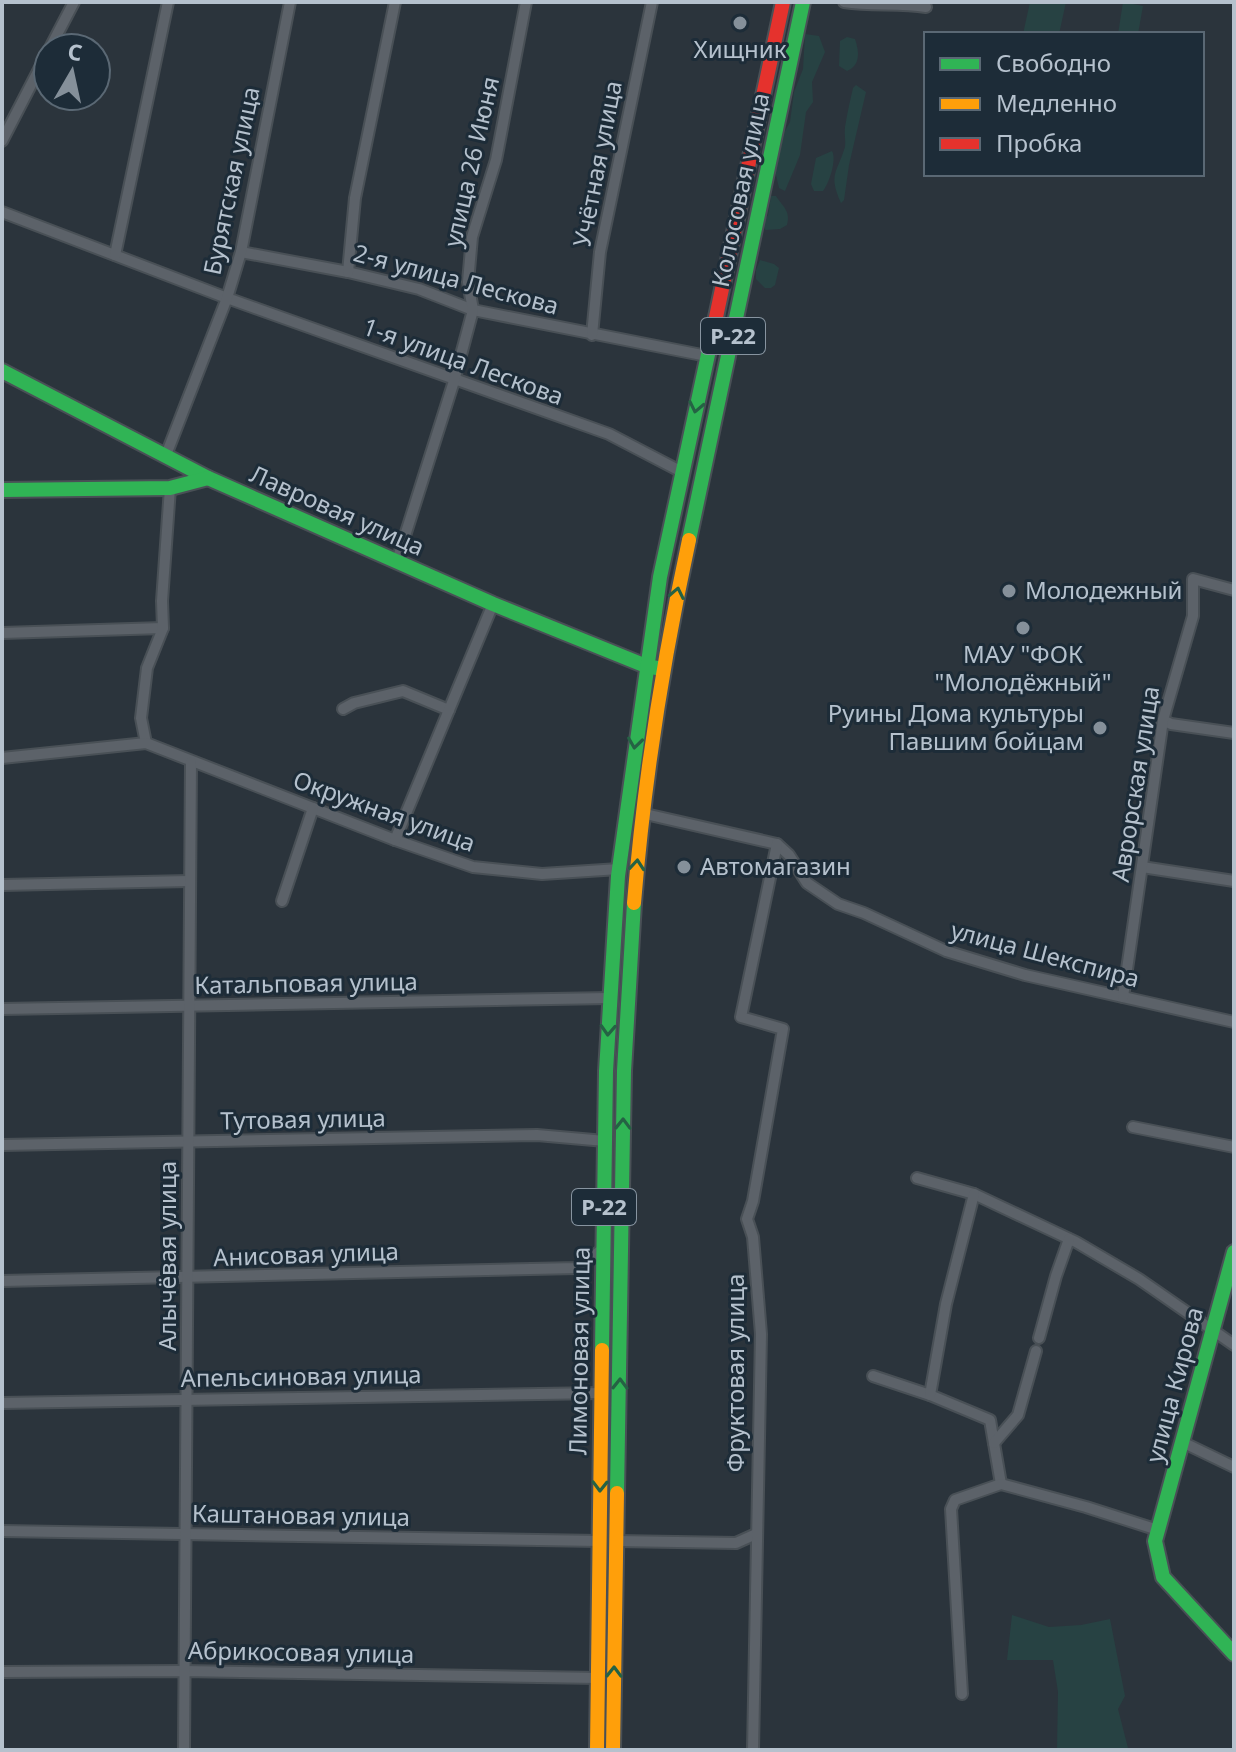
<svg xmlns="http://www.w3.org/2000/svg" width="1236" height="1752" font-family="'Noto Sans',sans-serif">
<rect width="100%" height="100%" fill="#2b343c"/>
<g fill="#274243">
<polygon points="1030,2 1066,2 1059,34 1023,34"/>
<polygon points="1123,2 1143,6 1138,34 1118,34"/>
<polygon points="805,34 819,36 825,52 812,82 813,102 806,112 800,155 785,191 779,188 775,171 785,131 790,122 794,92 803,69"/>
<path d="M 847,37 L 855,39 C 859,51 861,65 847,71 L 839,66 L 840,41 Z"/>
<path d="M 856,85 L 866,92 L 849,165 L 844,200 L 841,203 C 828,174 837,173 845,147 C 846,141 844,134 845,127 C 847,114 850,101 853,88 Z"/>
<path d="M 832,151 C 837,160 829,183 823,191 L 814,191 L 811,184 L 816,158 Z"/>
<path d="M 771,196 L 776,196 C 783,207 791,211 787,225 L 780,229 L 765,230 L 763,222 L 768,215 Z"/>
<polygon points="760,260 774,264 779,268 775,285 771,288 765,288 756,279 756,270"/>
<polygon points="1012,1615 1049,1627 1081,1625 1110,1619 1125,1696 1118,1709 1128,1748 1125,1750 1057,1750 1058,1692 1053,1660 1007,1660"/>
</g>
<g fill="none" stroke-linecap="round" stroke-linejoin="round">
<defs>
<g id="street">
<path d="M 844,2 C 872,6 898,3 926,7"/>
<polyline points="50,48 74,2"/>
<polyline points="2,141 48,52"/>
<polyline points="2,212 227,298 609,434 682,472"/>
<polyline points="241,252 348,272 419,289 473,310 707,356"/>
<polyline points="115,255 168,2"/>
<polyline points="348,272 355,198 395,2"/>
<polyline points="592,335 600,252 652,2"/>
<polyline points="166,455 227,298 241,252 290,2"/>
<polyline points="397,561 454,381 473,310 468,282 472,237 496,160 526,2"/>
<polyline points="2,633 163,628"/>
<polyline points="343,709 354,703 403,691 449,710"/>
<polyline points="1163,720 1171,724 1234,733"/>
<polyline points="146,743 141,718 147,668 163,628 162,601 170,488"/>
<polyline points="2,758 146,743 395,840 473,867 542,874 619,869"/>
<polyline points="641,813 777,844 789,855 807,883 838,904 864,913 946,951 1025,975 1234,1022"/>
<polyline points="395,840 493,604"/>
<polyline points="1142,867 1234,881"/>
<polyline points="2,885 189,881"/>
<polyline points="282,901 313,808"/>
<polyline points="1123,997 1163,720 1193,616 1193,579 1234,590"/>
<polyline points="2,1009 610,998"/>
<polyline points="1133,1127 1234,1147"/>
<polyline points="2,1145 537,1135 605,1141"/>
<polyline points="917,1178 974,1194 1076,1242 1139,1279 1234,1345"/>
<polyline points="2,1281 577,1268 604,1248"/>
<polyline points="1039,1338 1056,1276 1069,1239"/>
<polyline points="873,1376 930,1395 990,1420 1001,1484"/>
<polyline points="930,1395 946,1304 974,1194"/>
<polyline points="2,1403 602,1393"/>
<polyline points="1182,1442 1234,1467"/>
<polyline points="994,1443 1018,1415 1036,1351"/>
<polyline points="2,1531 599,1541"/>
<polyline points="617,1541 736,1543 756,1534"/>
<polyline points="2,1672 183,1671 598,1678"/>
<polyline points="962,1694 951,1509 955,1500 1001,1484 1086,1507 1158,1530"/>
<polyline points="184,1750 191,762"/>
<polyline points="753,1750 761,1334 753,1237 747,1219 753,1201 783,1029 741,1017 777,844"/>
</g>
<g id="fast">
<polyline points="2,371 208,478 493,604 646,666 657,668"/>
<polyline points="2,490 170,488 208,478"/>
<polyline points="689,540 803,2"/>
<polyline points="1234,1252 1155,1541 1163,1577 1234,1654"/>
<polyline points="602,1350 606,1071 618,876 660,577 712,336"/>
<polyline points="617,1493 624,1071 634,903"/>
</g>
<g id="slow">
<path d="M 634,903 C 644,781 663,660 689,540"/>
<polyline points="597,1750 602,1350"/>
<polyline points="613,1750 617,1493"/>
</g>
<polyline id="jam" points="712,336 783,2"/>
</defs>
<use href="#street" stroke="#495056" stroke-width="14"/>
<use href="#fast" stroke="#495056" stroke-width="18"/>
<use href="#slow" stroke="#495056" stroke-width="18"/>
<use href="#jam" stroke="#495056" stroke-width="18"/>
<use href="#street" stroke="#5c6269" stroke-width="10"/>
<use href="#fast" stroke="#30b455" stroke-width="14"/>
<use href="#slow" stroke="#ff9f0a" stroke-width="14"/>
<use href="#jam" stroke="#e5322d" stroke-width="14"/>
</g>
<defs><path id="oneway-chevron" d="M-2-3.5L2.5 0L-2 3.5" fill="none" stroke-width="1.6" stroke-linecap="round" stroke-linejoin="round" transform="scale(2)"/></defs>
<g stroke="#256244">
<use href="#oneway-chevron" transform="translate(696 407) rotate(102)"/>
<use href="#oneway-chevron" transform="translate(677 593) rotate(-78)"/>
<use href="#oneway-chevron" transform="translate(635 743) rotate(98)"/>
<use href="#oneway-chevron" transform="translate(637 865) rotate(-85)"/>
<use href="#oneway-chevron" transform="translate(608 1030) rotate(93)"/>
<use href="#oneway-chevron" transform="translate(623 1124) rotate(-89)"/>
<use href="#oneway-chevron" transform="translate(620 1384) rotate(-89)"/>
<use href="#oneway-chevron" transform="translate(600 1486) rotate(91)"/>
<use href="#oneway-chevron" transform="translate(614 1672) rotate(-89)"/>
</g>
<g fill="#85909a" stroke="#1d2c38" stroke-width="3">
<circle cx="740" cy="23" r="8"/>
<circle cx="1009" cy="591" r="8"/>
<circle cx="1023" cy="628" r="8"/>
<circle cx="1100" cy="728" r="8"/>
<circle cx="684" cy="867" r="8"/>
</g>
<g text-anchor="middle" stroke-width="6" stroke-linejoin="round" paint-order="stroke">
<g fill="#1d2c38" stroke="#8794a0" stroke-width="2">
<rect x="701" y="318" width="64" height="36" rx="6"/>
<rect x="572" y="1189" width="64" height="36" rx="6"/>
</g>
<g font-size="22" font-weight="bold" fill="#b5c1cd">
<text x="733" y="344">Р-22</text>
<text x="604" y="1215">Р-22</text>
</g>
<g font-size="24" fill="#b5c1cd" stroke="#1d2c38">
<text x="740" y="58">Хищник</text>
<text x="1025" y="599" text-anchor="start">Молодежный</text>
<text x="1023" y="663">МАУ "ФОК<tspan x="1023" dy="28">"Молодёжный"</tspan></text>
<text x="1084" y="722" text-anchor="end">Руины Дома культуры<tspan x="1084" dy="28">Павшим бойцам</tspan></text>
<text x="700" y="875" text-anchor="start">Автомагазин</text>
</g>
<g font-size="24" fill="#b5c1cd" stroke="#1d2c38">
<text transform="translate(472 162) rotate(-77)" y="8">улица 26 Июня</text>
<text transform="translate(598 164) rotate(-79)" y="8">Учётная улица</text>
<text transform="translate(232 181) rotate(-78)" y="8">Бурятская улица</text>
<text transform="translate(741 190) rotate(-78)" y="8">Колосовая улица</text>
<text transform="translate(456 280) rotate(15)" y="8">2-я улица Лескова</text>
<text transform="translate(463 362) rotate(20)" y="8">1-я улица Лескова</text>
<text transform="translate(337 511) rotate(24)" y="8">Лавровая улица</text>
<text transform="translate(1136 784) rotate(-81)" y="8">Аврорская улица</text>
<text transform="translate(384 812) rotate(20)" y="8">Окружная улица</text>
<text transform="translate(1045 955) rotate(15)" y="8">улица Шекспира</text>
<text transform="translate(306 984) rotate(-1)" y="8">Катальповая улица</text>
<text transform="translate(303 1120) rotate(-1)" y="8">Тутовая улица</text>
<text transform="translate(306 1255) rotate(-2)" y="8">Анисовая улица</text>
<text transform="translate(168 1256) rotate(-90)" y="8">Алычёвая улица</text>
<text transform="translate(580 1351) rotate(-89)" y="8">Лимоновая улица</text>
<text transform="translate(736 1373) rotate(-90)" y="8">Фруктовая улица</text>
<text transform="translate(301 1377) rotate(-1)" y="8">Апельсиновая улица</text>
<text transform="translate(1175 1385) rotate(-75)" y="8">улица Кирова</text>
<text transform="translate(301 1516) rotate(1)" y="8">Каштановая улица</text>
<text transform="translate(301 1653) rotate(1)" y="8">Абрикосовая улица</text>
</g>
</g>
<rect width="1236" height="1752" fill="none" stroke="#b5c1cd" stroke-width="8"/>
<rect x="924" y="32" width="280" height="144" fill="#1d2c38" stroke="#5a6874" stroke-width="2"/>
<rect x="940" y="58" width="40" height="12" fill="#30b455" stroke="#5a6874" stroke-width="2"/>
<text x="996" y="72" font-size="24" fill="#b5c1cd">Свободно</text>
<rect x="940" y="98" width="40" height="12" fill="#ff9f0a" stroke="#5a6874" stroke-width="2"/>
<text x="996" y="112" font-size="24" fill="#b5c1cd">Медленно</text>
<rect x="940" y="138" width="40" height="12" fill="#e5322d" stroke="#5a6874" stroke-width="2"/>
<text x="996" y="152" font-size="24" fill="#b5c1cd">Пробка</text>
<g transform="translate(72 72) rotate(9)"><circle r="38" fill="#1d2c38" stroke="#5a6874" stroke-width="2"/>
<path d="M0-6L14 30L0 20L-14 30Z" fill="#85909a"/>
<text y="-12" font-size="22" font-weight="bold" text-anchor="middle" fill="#b5c1cd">С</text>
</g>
</svg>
